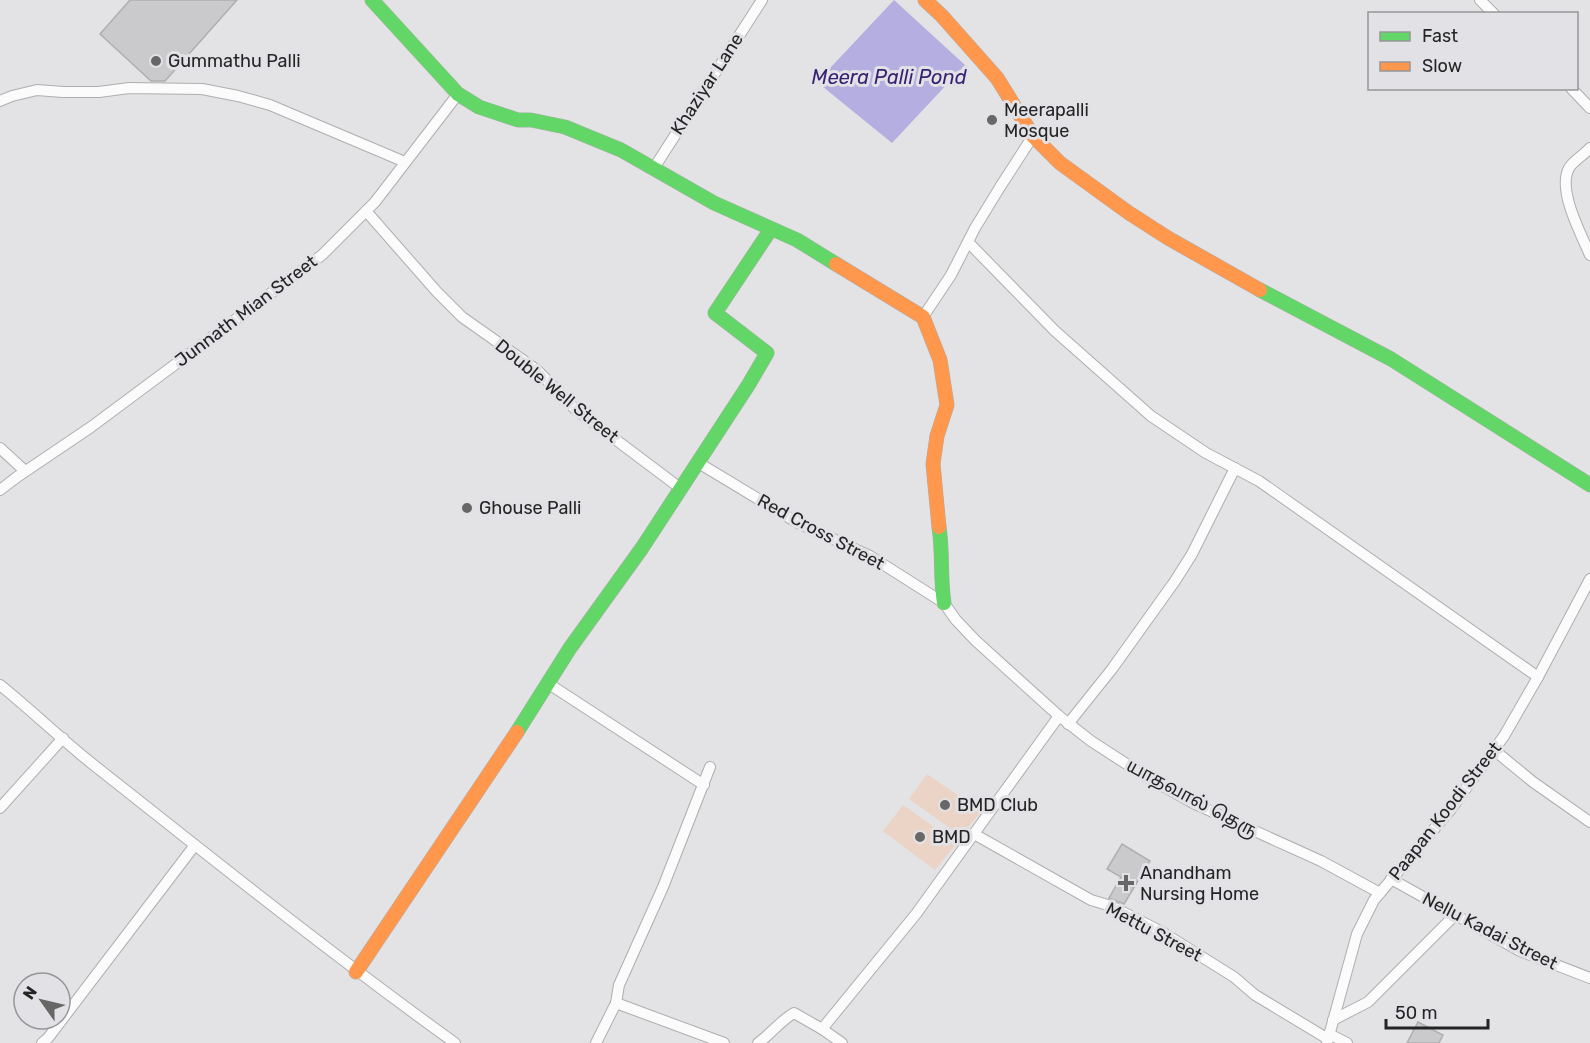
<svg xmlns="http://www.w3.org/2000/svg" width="1590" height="1043" font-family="Rubik,'Noto Sans Tamil',sans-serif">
<rect width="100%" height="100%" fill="#e3e3e5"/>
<g fill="#ebd4c5">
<polygon points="927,774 981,811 961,836 909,799"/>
<polygon points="903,805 957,843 935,870 883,831"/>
</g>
<polygon fill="#b4aee1" points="894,0 965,65 892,143 817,82"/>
<g fill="#cacacc" stroke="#afaeb0" stroke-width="1.5">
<polygon points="130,0 237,0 165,81 151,81 100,34"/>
<polygon points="1122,844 1150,861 1124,904 1109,898 1121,877 1107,869"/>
<polygon points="1418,1022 1443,1035 1439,1043 1407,1043"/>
</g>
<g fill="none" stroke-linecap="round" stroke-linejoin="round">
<defs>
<g id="street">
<polyline points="1480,0 1494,14"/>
<polyline points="1571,88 1590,108"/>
<polyline points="0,101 12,96 37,90 63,92 99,92 129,88 202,89 238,96 270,105 405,162"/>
<path d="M 1590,148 C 1584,155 1573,161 1569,168 C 1557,190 1581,234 1590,255"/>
<polyline points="654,168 762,0"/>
<polyline points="366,211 437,292 462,317 537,370 575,409 680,488"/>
<polyline points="969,243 1055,331 1151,416 1206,453 1259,481 1538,677"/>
<polyline points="923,317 951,275 975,228 1000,187 1033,136"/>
<polyline points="0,448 25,471"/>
<polyline points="697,462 798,523 870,556 944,603 956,620 976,641 1059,716 1091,741 1145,776 1193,803 1321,861 1380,893"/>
<polyline points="0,490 17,477 91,427 322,255 375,202 458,94"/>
<polyline points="549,684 704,785"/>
<path d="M 0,685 C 31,710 59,737 90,762 C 210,857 330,953 455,1043"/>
<polyline points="1068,724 1112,669 1175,581 1192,554 1235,468"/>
<polyline points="1494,750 1533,782 1590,822"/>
<polyline points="0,808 63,738"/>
<polyline points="974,834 1091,900 1111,906 1162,932 1234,977 1255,995 1328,1039"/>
<polyline points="1391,879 1520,951 1590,978"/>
<polyline points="616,1003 724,1043"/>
<polyline points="1333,1020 1368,1002 1455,915"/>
<polyline points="822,1029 916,914 1059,716"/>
<polyline points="1329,1034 1347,1043"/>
<polyline points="42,1043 48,1038 195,845"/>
<polyline points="596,1043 616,1003 619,985 663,887 710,767"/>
<path d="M 758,1043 C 771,1034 780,1021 794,1013 L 822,1029 L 842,1043"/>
<polyline points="1327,1043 1357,934 1374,900 1451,809 1504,736 1538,677 1590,579"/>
</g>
<g id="fast">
<polyline points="372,0 458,94 479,107 518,120 531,120 565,127 621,150 714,203 797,240 836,264"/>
<polyline points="1260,290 1391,359 1590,485"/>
<path d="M 939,527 C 943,552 940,578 944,603"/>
<polyline points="517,732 570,648 642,548 749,384 767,353 715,313 771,229"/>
</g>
<g id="slow">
<polyline points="925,0 942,16 997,78 1033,136 1060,163 1129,213 1168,238 1260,290"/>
<polyline points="836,264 923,317 940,360 947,405 937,436 933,464 939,527"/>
<polyline points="356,972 517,732"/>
</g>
</defs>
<use href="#street" stroke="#aeadaf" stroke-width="12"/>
<use href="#fast" stroke="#aeadaf" stroke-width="15"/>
<use href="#slow" stroke="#aeadaf" stroke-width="15"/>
<use href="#street" stroke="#fbfbfb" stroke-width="10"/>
<use href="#fast" stroke="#63d668" stroke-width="14"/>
<use href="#slow" stroke="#ff974d" stroke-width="14"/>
</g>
<g fill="#676768" stroke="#e2e2e6" stroke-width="2">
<circle cx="156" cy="61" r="6"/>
<circle cx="992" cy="120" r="6"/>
<circle cx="467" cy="508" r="6"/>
<circle cx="945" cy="805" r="6"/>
<circle cx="920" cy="837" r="6"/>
<path d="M1123 874h6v6h6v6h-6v6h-6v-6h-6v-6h6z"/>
</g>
<g text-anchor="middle" stroke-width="6" stroke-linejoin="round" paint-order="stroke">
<g font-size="18" fill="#242425" stroke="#e2e2e6" text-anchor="start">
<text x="168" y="67">Gummathu Palli</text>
<text x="1004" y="116">Meerapalli<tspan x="1004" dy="21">Mosque</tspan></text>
<text x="479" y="514">Ghouse Palli</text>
<text x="957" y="811">BMD Club</text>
<text x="932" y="843">BMD</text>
<text x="1140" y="879">Anandham<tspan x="1140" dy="21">Nursing Home</tspan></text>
</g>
<g font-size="18" fill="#242425" stroke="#e2e2e6">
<text transform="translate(707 84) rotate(-57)" y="6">Khaziyar Lane</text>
<text transform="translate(246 311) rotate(-37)" y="6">Junnath Mian Street</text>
<text transform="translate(557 391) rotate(39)" y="6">Double Well Street</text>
<text transform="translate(821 532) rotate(28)" y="6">Red Cross Street</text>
<text transform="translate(1192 798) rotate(28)" y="6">யாதவால் தெரு</text>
<text transform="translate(1445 811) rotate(-52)" y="6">Paapan Koodi Street</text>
<text transform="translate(1490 931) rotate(27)" y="6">Nellu Kadai Street</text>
<text transform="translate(1154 932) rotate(28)" y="6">Mettu Street</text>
</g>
<g font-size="20" font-style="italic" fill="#361f72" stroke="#e2e2e6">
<text x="889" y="84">Meera Palli Pond</text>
</g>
</g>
<rect x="1368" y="12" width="210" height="78" fill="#e2e2e6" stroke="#969699" stroke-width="1.5"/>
<rect x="1380" y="32" width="30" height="9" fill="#63d668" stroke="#969699" stroke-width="1.5"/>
<text x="1422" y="42" font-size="18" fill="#242425">Fast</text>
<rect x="1380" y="62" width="30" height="9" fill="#ff974d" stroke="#969699" stroke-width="1.5"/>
<text x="1422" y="72" font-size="18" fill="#242425">Slow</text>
<g transform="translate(42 1001) rotate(304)"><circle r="28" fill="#e2e2e6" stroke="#969699" stroke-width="1.5"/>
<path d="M0-4.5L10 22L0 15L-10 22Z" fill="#676768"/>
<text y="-9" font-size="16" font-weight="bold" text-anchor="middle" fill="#242425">N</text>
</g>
<path d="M1386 1019v9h102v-9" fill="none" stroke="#242425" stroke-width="3"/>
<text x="1395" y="1019" font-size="18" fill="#242425" stroke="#e2e2e6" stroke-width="4.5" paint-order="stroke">50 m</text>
</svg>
